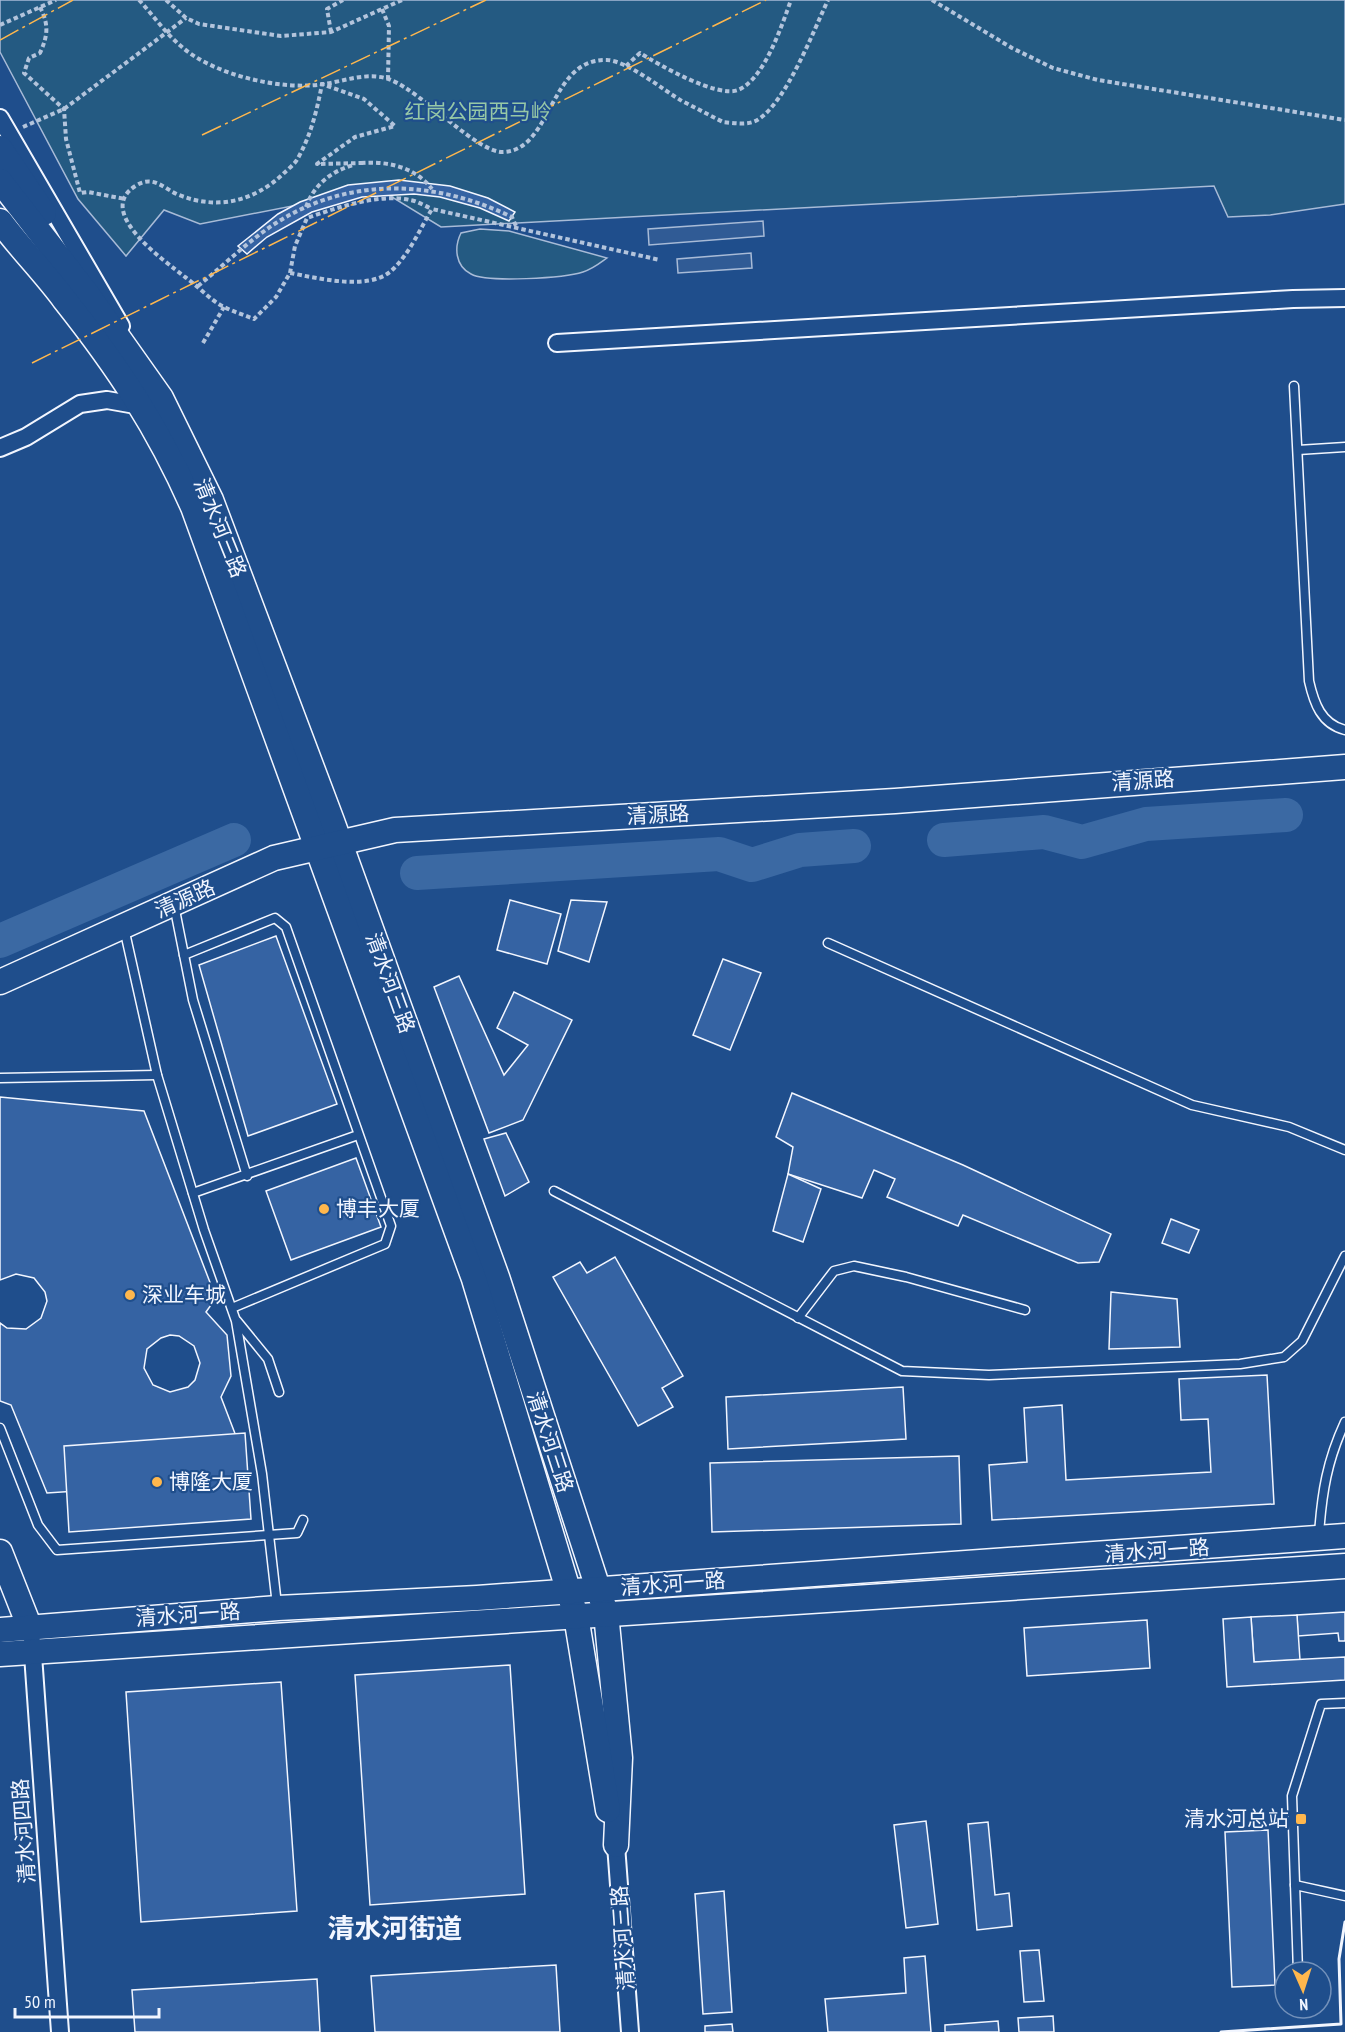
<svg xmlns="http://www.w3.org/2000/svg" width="1345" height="2032" font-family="'PT Sans Narrow','Noto Sans SC',sans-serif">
<rect width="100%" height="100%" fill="#1f4e8c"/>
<g fill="#245a82" stroke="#a8bbd7" stroke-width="1.5">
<polygon points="0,0 1345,0 1345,204 1270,215 1228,217 1214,186 441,227 379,189 200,224 164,210 126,256 78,199 0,52"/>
<path d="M 480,229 L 509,231 L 607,258 C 600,263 593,269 583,272 C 565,278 487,283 471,274 C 455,266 454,247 461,233 Z"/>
</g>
<g fill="#305b95" stroke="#a8bbd7" stroke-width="1.5">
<polygon points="763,221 764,236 649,245 648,229"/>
<polygon points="751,253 752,268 678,273 677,259"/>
</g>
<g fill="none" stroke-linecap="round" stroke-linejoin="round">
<g stroke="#3b69a3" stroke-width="34">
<polyline points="944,840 1044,832 1082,842 1146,824 1286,815"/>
<polyline points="417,873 719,854 752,865 800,850 854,846"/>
<polyline points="0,941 234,840"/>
</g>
</g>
<g fill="#3563a3" stroke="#f2f6ff" stroke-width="1.5" fill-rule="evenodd">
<polygon points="399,180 450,186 488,198 515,212 509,221 480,208 440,197 414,194 362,197 312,212 267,237 247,254 238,246 278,214 300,202 348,185"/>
<polygon points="510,900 561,914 547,964 497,950"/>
<polygon points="571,900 607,902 589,962 558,951"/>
<polygon points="276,936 337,1104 248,1136 199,965"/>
<polygon points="723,959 761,973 730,1050 693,1035"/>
<polygon points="459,976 504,1075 528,1045 497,1028 514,992 572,1020 523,1120 489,1133 434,987"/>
<polygon points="792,1093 963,1165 1111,1234 1099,1262 1078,1263 963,1215 958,1226 887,1197 895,1179 874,1170 862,1198 788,1174 793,1147 776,1137"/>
<path d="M 0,1097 L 144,1111 L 216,1298 L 206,1312 L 227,1335 L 231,1376 L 221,1397 L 239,1444 L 227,1481 L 47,1493 L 11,1405 L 0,1401 L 0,1323 L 7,1328 L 26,1329 L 41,1318 L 47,1301 L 45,1292 L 34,1278 L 16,1274 L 0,1280 ZM 170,1335 L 179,1336 L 194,1346 L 200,1363 L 195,1380 L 188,1387 L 170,1392 L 153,1385 L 144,1368 L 147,1349 L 161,1338 Z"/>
<polygon points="506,1133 529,1182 505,1196 484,1139"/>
<polygon points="356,1158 381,1227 291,1260 266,1191"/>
<polygon points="788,1174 821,1189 803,1242 773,1231"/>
<polygon points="1171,1219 1199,1230 1189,1253 1162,1243"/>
<polygon points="615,1257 683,1376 662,1388 673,1407 638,1426 553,1277 580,1262 587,1273"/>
<polygon points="1111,1292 1177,1299 1180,1347 1109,1349"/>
<polygon points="1267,1375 1274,1504 992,1520 989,1465 1027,1462 1024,1408 1062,1405 1066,1480 1211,1472 1208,1419 1181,1420 1179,1379"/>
<polygon points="903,1387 906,1439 728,1449 726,1397"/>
<polygon points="245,1433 251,1519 69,1532 64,1446"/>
<polygon points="959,1456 961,1524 712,1532 710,1463"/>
<polygon points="1345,1612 1345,1641 1339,1641 1338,1633 1298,1636 1297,1615"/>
<polygon points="1297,1615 1300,1660 1254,1662 1251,1617"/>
<polygon points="1251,1617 1254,1662 1345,1657 1345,1680 1227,1687 1223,1619"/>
<polygon points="1147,1620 1150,1668 1027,1676 1024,1628"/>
<polygon points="510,1665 525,1894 370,1905 355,1675"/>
<polygon points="281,1682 297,1911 141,1922 126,1692"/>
<polygon points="926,1821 938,1924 906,1928 894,1825"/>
<polygon points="988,1822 995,1895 1009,1893 1012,1926 977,1930 968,1824"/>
<polygon points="1268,1830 1275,1985 1232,1987 1225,1832"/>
<polygon points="724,1891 732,2012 703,2014 695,1894"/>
<polygon points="1039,1950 1044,2001 1024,2002 1020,1951"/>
<polygon points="925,1956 931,2032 828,2032 825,1999 906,1993 904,1958"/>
<polygon points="556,1965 560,2032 375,2032 371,1976"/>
<polygon points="317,1979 320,2032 135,2032 132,1990"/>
<polygon points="1053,2016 1054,2032 1019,2032 1018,2018"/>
<polygon points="998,2021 999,2032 945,2032 945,2025"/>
<polygon points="732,2024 733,2032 705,2032 705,2026"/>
</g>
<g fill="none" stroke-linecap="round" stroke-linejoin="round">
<defs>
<g id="lane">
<path d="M 1294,386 L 1309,681 C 1314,703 1321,724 1345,730"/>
<polyline points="1298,450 1345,447"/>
<polyline points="176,915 193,1000 247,1176"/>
<polyline points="126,937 157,1075 204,1230 236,1321 262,1474 277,1605"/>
<polyline points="828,943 1192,1105 1289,1127 1345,1150"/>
<polyline points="184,955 275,918 286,927 391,1226 385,1244 232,1308"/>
<polyline points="0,1078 157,1075"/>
<polyline points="554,1191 902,1371 989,1375 1240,1364 1284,1357 1302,1341 1345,1256"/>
<polyline points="193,1193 358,1135"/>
<polyline points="798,1318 834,1271 854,1266 906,1277 1025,1310"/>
<polyline points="237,1321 268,1359 279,1392"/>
<polyline points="0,1428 38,1525 57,1550 297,1533 303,1520"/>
<path d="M 1319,1534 C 1322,1492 1327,1461 1345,1422"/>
<polyline points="1295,1885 1345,1896"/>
<polyline points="1298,1972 1292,1796 1321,1704 1345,1703"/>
</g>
<g id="street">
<polyline points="0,118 121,326"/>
<polyline points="557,343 1293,299 1345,298"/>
<polyline points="0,448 26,437 80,404 107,400 141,406 146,404"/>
<polyline points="32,1641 60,2032"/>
<polyline points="616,1845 630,2032"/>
</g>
<g id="secondary">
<polyline points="0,148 44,213"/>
<polyline points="0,181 86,292 161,398 211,500 332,821 497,1277 606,1613 620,1758 616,1845"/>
<path d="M 0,221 C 20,248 44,272 64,299 C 118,367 158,427 193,507 L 474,1279 L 576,1616 L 608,1810"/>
<polyline points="0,982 274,858 395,830 895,801 1345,767"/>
<polyline points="0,1552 30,1628"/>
<polyline points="0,1630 278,1608 477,1598 1345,1536"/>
<polyline points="0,1654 1345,1566"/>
</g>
</defs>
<use href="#lane" stroke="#f2f6ff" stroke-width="11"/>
<use href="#street" stroke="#f2f6ff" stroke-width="20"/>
<use href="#secondary" stroke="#f2f6ff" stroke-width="27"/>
<g stroke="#b3c4dc" stroke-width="4" stroke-dasharray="4.5 3" stroke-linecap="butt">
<path d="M 139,0 C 153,15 166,34 182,47 C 214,75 282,91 324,84 C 345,81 369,71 391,80 C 423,93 478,154 504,152 C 553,149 549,58 607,60 C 628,61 663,90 682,101 C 696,108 709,115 723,122 C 734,123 749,126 759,119 C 787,100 813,32 828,0"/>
<polyline points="166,0 186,18 199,24 281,36 331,32 402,0"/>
<polyline points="932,0 1012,48 1053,68 1098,80 1345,120"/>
<path d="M 40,7 C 49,25 48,35 40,53 L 29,58 L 24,73 L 64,109 L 66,139 L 80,193 L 88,192 L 125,199"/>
<polyline points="382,9 389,26 388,79"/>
<polyline points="0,25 56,0"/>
<polyline points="331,32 327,9 343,0"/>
<path d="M 626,66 L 640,53 C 659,65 717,98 738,90 C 764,80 782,25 791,0"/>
<polyline points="23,127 64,109 186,18"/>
<path d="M 361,163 C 388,161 415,167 432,189"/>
<path d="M 363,163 L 317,164 L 355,137 L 395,126 L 364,99 L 322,84 C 317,110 311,135 298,158 C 295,164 288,169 283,174 C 253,202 217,210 179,195 C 164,189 154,175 137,185 C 92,211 165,261 185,277 C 198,286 210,300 224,307 C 234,312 244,315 254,319 L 276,297 L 290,273 C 317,278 368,291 391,271 C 409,255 420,229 432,209 L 660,260"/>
<path d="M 306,207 C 314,185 330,172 353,165"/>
<path d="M 290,273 L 295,246 L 307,218 C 336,208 379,193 410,200 C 417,201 425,206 432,209"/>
<path d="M 198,286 C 223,266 248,241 276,223 C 350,176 435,180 512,217 L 516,226"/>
<polyline points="203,343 224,307"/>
</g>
<use href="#lane" stroke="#1f4e8c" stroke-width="8"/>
<use href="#street" stroke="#1f4e8c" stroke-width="16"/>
<use href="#secondary" stroke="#1f4e8c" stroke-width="24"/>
<polyline stroke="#f2f6ff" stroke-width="3" points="1221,2032 1341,2024 1339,1959 1345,1922"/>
<g stroke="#ffb74d" stroke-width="1.5" stroke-dasharray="21 4.5 3 4.5" stroke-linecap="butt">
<polyline points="0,40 73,0"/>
<polyline points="202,135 486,0"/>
<polyline points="32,363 766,0"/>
</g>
</g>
<g fill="#ffb74d" stroke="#1f4e8c" stroke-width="2">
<circle cx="324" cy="1209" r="6"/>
<circle cx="130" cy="1295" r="6"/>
<circle cx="157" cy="1482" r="6"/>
<rect x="1295" y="1813" width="12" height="12" rx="3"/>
</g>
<g text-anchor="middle" stroke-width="4.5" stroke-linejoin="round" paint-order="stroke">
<g font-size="21" fill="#97c8a6" stroke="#1f4e8c">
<text x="478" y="119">红岗公园西马岭</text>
</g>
<g font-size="21" fill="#f2f6ff" stroke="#1f4e8c">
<text transform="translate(220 528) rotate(68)" y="7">清水河三路</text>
<text transform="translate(1143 781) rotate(-4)" y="7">清源路</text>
<text transform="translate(658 815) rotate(-3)" y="7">清源路</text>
<text transform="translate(185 899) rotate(-24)" y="7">清源路</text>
<text transform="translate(390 983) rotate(70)" y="7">清水河三路</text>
<text transform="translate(550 1442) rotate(72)" y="7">清水河三路</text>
<text transform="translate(1157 1551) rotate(-4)" y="7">清水河一路</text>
<text transform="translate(673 1584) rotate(-4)" y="7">清水河一路</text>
<text transform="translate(188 1615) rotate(-4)" y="7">清水河一路</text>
<text transform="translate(24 1831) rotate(-94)" y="7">清水河四路</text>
<text transform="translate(623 1938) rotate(-94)" y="7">清水河三路</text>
</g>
<g font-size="21" fill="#f2f6ff" stroke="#1f4e8c" text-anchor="start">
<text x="336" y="1216">博丰大厦</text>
<text x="142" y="1302">深业车城</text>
<text x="169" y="1489">博隆大厦</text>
<text x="1289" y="1826" text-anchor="end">清水河总站</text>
</g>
<g font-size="27" font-weight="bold" fill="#f2f6ff" stroke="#1f4e8c">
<text x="395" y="1938">清水河街道</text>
</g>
</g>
<g transform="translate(1303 1990) rotate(177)"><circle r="28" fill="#1f4e8c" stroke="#7391ba" stroke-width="1.5"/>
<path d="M0-4.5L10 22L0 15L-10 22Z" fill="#ffb74d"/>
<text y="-9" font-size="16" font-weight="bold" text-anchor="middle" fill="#f2f6ff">N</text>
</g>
<path d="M15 2008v9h144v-9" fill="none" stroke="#f2f6ff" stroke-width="3"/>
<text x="24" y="2008" font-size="18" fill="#f2f6ff" stroke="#1f4e8c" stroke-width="4.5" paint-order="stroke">50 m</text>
</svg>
